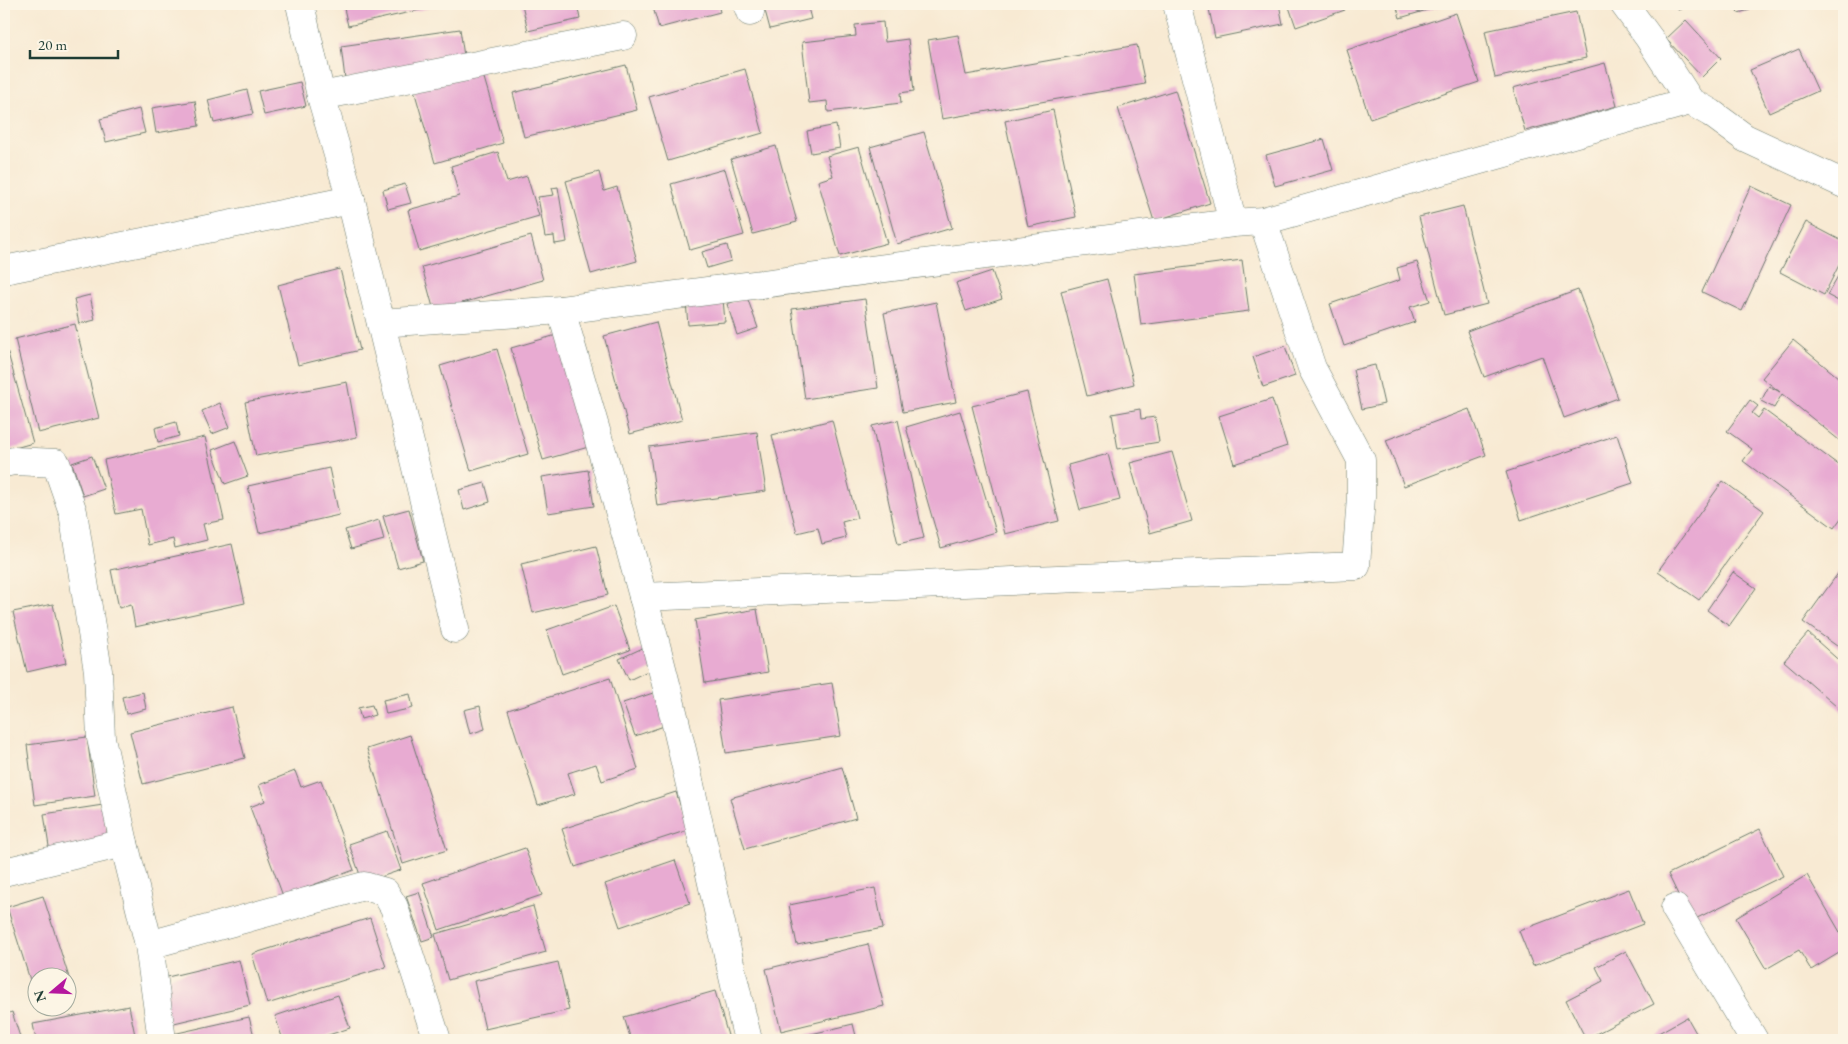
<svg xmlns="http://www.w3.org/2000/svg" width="1848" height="1044" font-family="'EB Garamond',serif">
<rect width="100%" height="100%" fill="#fcf5e5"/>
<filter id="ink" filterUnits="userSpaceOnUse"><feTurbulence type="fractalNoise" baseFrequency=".02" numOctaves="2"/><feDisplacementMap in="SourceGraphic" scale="10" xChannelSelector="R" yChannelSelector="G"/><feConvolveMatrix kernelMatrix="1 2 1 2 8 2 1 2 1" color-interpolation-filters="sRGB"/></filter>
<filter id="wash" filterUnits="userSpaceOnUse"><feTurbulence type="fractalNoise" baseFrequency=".0096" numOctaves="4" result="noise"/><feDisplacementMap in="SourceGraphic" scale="20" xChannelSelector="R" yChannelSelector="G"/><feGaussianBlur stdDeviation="1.12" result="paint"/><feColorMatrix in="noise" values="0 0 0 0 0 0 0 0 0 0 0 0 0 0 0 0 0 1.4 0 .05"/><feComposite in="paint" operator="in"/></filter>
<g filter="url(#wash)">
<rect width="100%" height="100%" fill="#f8ead3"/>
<g id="blocks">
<g fill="#e8abd2">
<polygon points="343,4 442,4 442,5 348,26"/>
<polygon points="522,4 577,4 580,19 528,31"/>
<polygon points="652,4 718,4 720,12 659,28"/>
<polygon points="776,4 807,4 811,19 770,29 764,7"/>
<polygon points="1208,4 1279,4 1283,24 1215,38"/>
<polygon points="1288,4 1342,4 1345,10 1296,27"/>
<polygon points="1396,4 1448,4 1400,18"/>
<polygon points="1676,4 1696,4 1678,10"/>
<polygon points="1735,4 1748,4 1750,10 1738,13"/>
<polygon points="1576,12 1586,58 1495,78 1485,31"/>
<polygon points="1456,13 1479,82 1370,119 1347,50"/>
<polygon points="1686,20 1721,58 1702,77 1666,39"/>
<polygon points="883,22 885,42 908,39 914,91 900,93 901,103 828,112 827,101 809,103 802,42 856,36 855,25"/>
<polygon points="460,29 465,63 345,79 341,46"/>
<polygon points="958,35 966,75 1137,45 1145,84 942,119 928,40"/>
<polygon points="1799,49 1818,91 1769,113 1750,70"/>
<polygon points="1605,63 1617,106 1525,131 1513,88"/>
<polygon points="626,65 637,110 524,137 513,93"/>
<polygon points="745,69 763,133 668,161 649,97"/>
<polygon points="482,71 503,143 435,163 414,90"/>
<polygon points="300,82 306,106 264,115 258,91"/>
<polygon points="247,90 253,114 214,123 208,100"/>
<polygon points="1175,90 1210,203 1154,221 1118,108"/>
<polygon points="195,101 199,126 156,133 152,108"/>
<polygon points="139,109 145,133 106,142 100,119"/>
<polygon points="1053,110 1076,217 1028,227 1005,121"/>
<polygon points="836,125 840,148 811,153 807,131"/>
<polygon points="924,132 952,228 897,244 870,147"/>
<polygon points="1324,139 1333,170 1275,186 1266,155"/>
<polygon points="776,146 797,222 753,234 731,159"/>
<polygon points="859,147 887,243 840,256 818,181 833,176 827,156"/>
<polygon points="498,152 507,182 527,176 539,216 419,251 408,210 459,196 451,166"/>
<polygon points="725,169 744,235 690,250 671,184"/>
<polygon points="599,172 604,191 617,187 637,261 591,274 566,181"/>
<polygon points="405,184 411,203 388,209 383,190"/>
<polygon points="1751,186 1791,205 1742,311 1702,292"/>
<polygon points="558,187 567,242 555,244 554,236 545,237 538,197 554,195 552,188"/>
<polygon points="1463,206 1487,304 1444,315 1419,217"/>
<polygon points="1806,222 1844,242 1844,255 1824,295 1780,272"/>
<polygon points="531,236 543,280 434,311 422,267"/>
<polygon points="727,245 731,261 707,268 702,252"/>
<polygon points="1242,260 1249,311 1141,325 1134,274"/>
<polygon points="1417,262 1430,301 1410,307 1415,322 1344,346 1330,304 1400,280 1397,268"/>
<polygon points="1844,266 1844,304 1827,295"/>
<polygon points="340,269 360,350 298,365 278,285"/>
<polygon points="992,271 1002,299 966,311 956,283"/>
<polygon points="1107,279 1134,384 1087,396 1061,291"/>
<polygon points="1578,290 1618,398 1564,418 1542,356 1484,377 1467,331"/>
<polygon points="90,295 95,320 79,324 74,299"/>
<polygon points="747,297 758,328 737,335 727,304"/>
<polygon points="723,299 725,322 688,325 686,302"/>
<polygon points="865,299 878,388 805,399 792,309"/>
<polygon points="936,302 956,402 903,412 884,313"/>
<polygon points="656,322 682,420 630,434 604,336"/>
<polygon points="75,324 99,418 38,433 15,339"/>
<polygon points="560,334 592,446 543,460 511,348"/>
<polygon points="4,339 33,443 4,451"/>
<polygon points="1793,340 1844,382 1844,444 1782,394 1774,408 1761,401 1769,386 1780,392 1762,378"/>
<polygon points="1285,346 1295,376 1263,387 1253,357"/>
<polygon points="497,349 528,454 471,471 440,366"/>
<polygon points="1375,365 1384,404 1362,409 1353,370"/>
<polygon points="347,382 357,437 256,456 245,402"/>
<polygon points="1027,392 1059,521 1005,534 972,406"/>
<polygon points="1272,399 1287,446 1234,464 1219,416"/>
<polygon points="1750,400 1758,406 1752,413 1758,418 1764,410 1844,469 1844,514 1834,528 1743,461 1752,449 1727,431"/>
<polygon points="220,403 230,427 212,434 202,411"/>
<polygon points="1140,409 1141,419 1155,417 1159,442 1118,449 1112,414"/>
<polygon points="1469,409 1486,455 1404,486 1386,440"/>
<polygon points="960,411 996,532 941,548 906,427"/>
<polygon points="832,420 857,518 842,522 846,538 822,544 818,528 797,533 772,435"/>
<polygon points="898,420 924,538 898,544 872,426"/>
<polygon points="176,422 179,436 158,442 155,428"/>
<polygon points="757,432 766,491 657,506 649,447"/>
<polygon points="1617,435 1633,483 1521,520 1506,472"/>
<polygon points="205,437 224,520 203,524 207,540 175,548 173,539 148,545 141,509 116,514 104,460"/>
<polygon points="235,441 248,476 225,484 212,450"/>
<polygon points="1172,452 1192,521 1150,533 1130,463"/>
<polygon points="1108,454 1120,500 1080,510 1068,465"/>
<polygon points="92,456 104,489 83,496 72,463"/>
<polygon points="329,468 339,515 259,533 248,486"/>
<polygon points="588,470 594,506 548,513 542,477"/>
<polygon points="1723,481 1764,511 1699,600 1658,571"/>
<polygon points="485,483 490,502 464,510 459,490"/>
<polygon points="409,509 423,561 398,568 383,516"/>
<polygon points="379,520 384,540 351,549 345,530"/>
<polygon points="232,544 245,603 135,627 131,605 119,608 111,570"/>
<polygon points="596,546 608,595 533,613 521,564"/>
<polygon points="1844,565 1844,651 1803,622"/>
<polygon points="1733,572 1756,588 1729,626 1707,610"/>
<polygon points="53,604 66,663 27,672 13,612"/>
<polygon points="614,606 630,650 562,674 547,630"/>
<polygon points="757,609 768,672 705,683 695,620"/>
<polygon points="1808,633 1844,665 1844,713 1784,661"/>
<polygon points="647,646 656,667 629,680 619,659"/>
<polygon points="610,678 638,769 602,781 596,764 568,773 575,794 538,805 508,710"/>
<polygon points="832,683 841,736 726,753 718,700"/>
<polygon points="143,692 146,709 126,714 122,697"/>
<polygon points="656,692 667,725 635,736 623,703"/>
<polygon points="410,694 413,708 386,714 383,700"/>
<polygon points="372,705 375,715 361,719 358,708"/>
<polygon points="480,706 485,729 470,734 464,710"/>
<polygon points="232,707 245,758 143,784 130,732"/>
<polygon points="410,735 447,850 403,864 367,749"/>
<polygon points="87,737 95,796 35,805 27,745"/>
<polygon points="842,767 856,818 745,849 730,798"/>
<polygon points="295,771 301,787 321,780 354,870 283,896 250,807 265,801 259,785"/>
<polygon points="676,792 688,830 575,867 562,829"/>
<polygon points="103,805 109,844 50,853 44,814"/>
<polygon points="1760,829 1783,876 1691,921 1668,874"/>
<polygon points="387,831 401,870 363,883 349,844"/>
<polygon points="525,848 542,895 439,930 423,883"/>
<polygon points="675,860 690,903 620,927 605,884"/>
<polygon points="1807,875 1844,939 1844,950 1811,970 1799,950 1766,969 1736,918"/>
<polygon points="875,888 883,928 797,945 789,905"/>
<polygon points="1629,889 1643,924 1533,966 1519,931"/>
<polygon points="419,892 434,937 422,941 406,896"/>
<polygon points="43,896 73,990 68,992 68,976 38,976 37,1002 7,907"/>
<polygon points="533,906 546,952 448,980 435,934"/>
<polygon points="370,918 386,967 267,1004 252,954"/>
<polygon points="868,944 884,1006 781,1031 766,969"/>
<polygon points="1626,951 1654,1004 1586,1039 1566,1000 1603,981 1596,967"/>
<polygon points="239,960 250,1005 170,1024 159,979"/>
<polygon points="558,962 569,1010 485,1029 474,981"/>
<polygon points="715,991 729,1039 724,1040 631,1040 624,1017"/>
<polygon points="338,995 350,1028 313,1040 283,1040 275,1016"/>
<polygon points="129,1006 136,1040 36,1040 33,1024"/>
<polygon points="12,1012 21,1040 4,1040 4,1015"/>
<polygon points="249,1017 255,1040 175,1040 173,1034"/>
<polygon points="1687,1017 1700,1040 1646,1040"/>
<polygon points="853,1024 857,1040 800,1040 799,1037"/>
</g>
</g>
</g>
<g filter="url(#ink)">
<use href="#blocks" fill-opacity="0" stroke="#6b7a6c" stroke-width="1"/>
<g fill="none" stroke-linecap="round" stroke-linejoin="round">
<defs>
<g id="minor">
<polyline points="300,4 321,96 351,200 455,629"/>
<polyline points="747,4 750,12"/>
<polyline points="1177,4 1233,223"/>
<polyline points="1624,4 1649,38 1690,101 1711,113 1745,138 1844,184"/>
<polyline points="321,96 623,36"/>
<polyline points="4,270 351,200"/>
<path d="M 561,310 C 599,442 639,574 672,708 C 699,818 721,930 748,1040"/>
<polyline points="381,323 561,310 1233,223 1263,221 1690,101"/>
<polyline points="4,463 14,461 56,463 73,512 98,671 101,738 124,843 149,945 162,1040"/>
<polyline points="643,597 1356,566 1361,497 1361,460 1312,368 1263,221"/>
<polyline points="4,872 124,843"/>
<polyline points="1675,908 1754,1040"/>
<polyline points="149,945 364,886 385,892 394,907 437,1040"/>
</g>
</defs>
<use href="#minor" stroke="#6b7a6c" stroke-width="29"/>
<use href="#minor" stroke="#fff" stroke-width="28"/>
</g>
</g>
<rect width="1848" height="1044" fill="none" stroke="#fcf5e5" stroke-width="20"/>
<g transform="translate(52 992) rotate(251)"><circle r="24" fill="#fcf5e5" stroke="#a4ab9e"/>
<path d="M0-4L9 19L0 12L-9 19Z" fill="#b5179e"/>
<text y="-8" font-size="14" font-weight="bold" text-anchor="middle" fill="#1f3d34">N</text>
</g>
<path d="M30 50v8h88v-8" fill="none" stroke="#1f3d34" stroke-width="2.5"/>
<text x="38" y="50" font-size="15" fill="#1f3d34" stroke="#fcf5e5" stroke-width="4" paint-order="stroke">20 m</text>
</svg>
